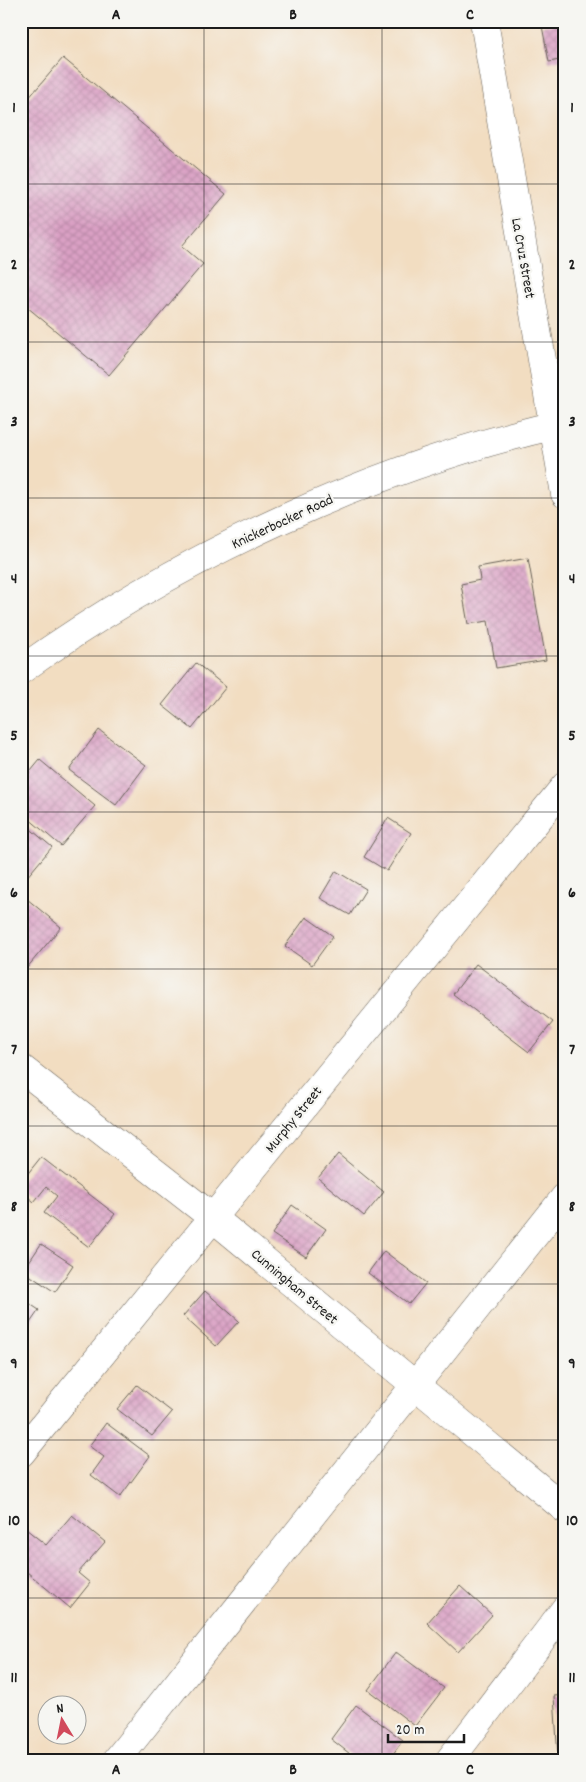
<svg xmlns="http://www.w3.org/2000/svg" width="586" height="1782" font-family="Dekko,sans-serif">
<defs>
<pattern id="building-cross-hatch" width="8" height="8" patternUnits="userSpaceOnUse" patternTransform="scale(1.25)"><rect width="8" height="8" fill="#daa0c4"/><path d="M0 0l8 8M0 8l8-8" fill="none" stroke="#ba89a8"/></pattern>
</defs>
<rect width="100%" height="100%" fill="#f6f6f2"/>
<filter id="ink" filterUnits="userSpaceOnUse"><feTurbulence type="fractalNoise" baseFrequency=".02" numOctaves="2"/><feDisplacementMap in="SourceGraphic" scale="10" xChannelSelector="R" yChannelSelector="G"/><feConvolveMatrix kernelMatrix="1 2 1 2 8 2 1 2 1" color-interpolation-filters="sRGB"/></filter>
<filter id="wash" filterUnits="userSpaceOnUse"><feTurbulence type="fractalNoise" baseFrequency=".0096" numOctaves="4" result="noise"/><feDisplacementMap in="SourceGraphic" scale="20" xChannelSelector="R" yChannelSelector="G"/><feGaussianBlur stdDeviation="1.12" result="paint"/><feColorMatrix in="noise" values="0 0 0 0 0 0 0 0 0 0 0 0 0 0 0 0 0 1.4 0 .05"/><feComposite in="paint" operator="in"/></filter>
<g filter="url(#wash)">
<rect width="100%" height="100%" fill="#f2ddc1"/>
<g id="blocks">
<g fill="url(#building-cross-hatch)">
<polygon points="565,22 565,59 549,62 542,26"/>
<polygon points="63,58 226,194 182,246 203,264 109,375 21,302 21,107"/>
<polygon points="528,558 546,660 496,668 488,621 468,624 461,584 480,580 478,567"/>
<polygon points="196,663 226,687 192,729 162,705"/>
<polygon points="99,730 146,765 116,805 69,770"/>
<polygon points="40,760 95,806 61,846 21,812 21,805 27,798 21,794 21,783"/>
<polygon points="388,818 411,833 387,871 364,857"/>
<polygon points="21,821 52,847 21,884"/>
<polygon points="336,871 366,889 350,915 320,898"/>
<polygon points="21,894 61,927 21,975"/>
<polygon points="306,917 333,936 312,965 285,946"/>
<polygon points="476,964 553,1022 529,1052 453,994"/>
<polygon points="338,1154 384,1192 364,1216 318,1178"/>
<polygon points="41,1157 115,1214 89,1247 44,1213 57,1196 46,1187 34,1202 21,1191 21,1182"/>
<polygon points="292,1205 326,1229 306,1257 272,1234"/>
<polygon points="41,1244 73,1265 55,1292 23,1271"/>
<polygon points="384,1251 426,1283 409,1304 368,1273"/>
<polygon points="205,1291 239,1321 216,1346 183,1316"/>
<polygon points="21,1298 39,1310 21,1336"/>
<polygon points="137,1385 172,1412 152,1436 117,1409"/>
<polygon points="106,1423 150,1456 120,1497 91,1475 104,1457 89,1446"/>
<polygon points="72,1515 105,1542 78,1573 90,1583 70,1608 21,1567 21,1535 26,1529 46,1545"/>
<polygon points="460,1586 492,1615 458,1652 427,1623"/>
<polygon points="396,1652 444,1688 415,1726 368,1690"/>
<polygon points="565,1695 565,1757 558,1758 554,1696"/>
<polygon points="356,1705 403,1740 388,1761 359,1761 331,1739"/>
</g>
</g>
</g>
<g filter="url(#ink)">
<use href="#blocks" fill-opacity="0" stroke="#676056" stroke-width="1"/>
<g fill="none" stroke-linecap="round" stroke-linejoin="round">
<defs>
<g id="minor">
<polyline points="484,21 565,494"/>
<polyline points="21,1068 212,1217 565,1509"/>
<polyline points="21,1453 565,786"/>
<polyline points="116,1761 565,1197"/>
<polyline points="449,1761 565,1609"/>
</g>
<path id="major" d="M 21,670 C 179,557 375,465 565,423"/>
</defs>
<use href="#minor" stroke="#676056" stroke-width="29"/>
<use href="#major" stroke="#676056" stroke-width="29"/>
<use href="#minor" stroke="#fff" stroke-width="28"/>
<use href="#major" stroke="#fff" stroke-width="28"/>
</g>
</g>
<path fill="none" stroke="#1c1c1c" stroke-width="1" stroke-opacity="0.55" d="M 204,21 L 204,1761M 382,21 L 382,1761M 21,184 L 565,184M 21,342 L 565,342M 21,498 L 565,498M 21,656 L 565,656M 21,812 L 565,812M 21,969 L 565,969M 21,1126 L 565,1126M 21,1284 L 565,1284M 21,1440 L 565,1440M 21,1598 L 565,1598"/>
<g text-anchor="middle" stroke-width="4.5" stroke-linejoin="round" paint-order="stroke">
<g font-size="15" fill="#1c1c1c" stroke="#f6f6f2">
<text transform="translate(524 258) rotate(80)" y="5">La Cruz Street</text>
<text transform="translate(282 521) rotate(-25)" y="5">Knickerbocker Road</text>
<text transform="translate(293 1119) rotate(-51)" y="5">Murphy Street</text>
<text transform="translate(295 1286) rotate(40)" y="5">Cunningham Street</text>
</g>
</g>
<rect width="586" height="1782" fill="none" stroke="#f6f6f2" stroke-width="55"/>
<g transform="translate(62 1720) rotate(350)"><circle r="24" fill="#f6f6f2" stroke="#9f9f9c"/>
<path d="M0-4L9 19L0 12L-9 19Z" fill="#d1495b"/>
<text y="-8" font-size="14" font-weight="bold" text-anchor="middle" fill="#1c1c1c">N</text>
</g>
<path d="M388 1734v8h76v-8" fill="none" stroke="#1c1c1c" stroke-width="2.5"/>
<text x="396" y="1734" font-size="15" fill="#1c1c1c" stroke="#f6f6f2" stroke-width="4" paint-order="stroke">20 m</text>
<rect x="28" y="28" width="530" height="1726" fill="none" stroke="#1c1c1c" stroke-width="2"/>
<g font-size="16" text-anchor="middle" font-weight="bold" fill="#1c1c1c">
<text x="116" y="19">A</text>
<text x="293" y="19">B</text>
<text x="470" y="19">C</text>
<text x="14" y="112">1</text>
<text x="572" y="112">1</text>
<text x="14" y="269">2</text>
<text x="572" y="269">2</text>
<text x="14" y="426">3</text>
<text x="572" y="426">3</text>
<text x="14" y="583">4</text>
<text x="572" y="583">4</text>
<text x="14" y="740">5</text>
<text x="572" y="740">5</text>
<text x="14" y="897">6</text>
<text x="572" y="897">6</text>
<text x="14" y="1054">7</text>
<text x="572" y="1054">7</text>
<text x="14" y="1211">8</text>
<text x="572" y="1211">8</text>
<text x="14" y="1368">9</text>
<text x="572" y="1368">9</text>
<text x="14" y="1525">10</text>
<text x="572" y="1525">10</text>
<text x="14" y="1682">11</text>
<text x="572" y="1682">11</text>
<text x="116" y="1774">A</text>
<text x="293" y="1774">B</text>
<text x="470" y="1774">C</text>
</g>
</svg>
